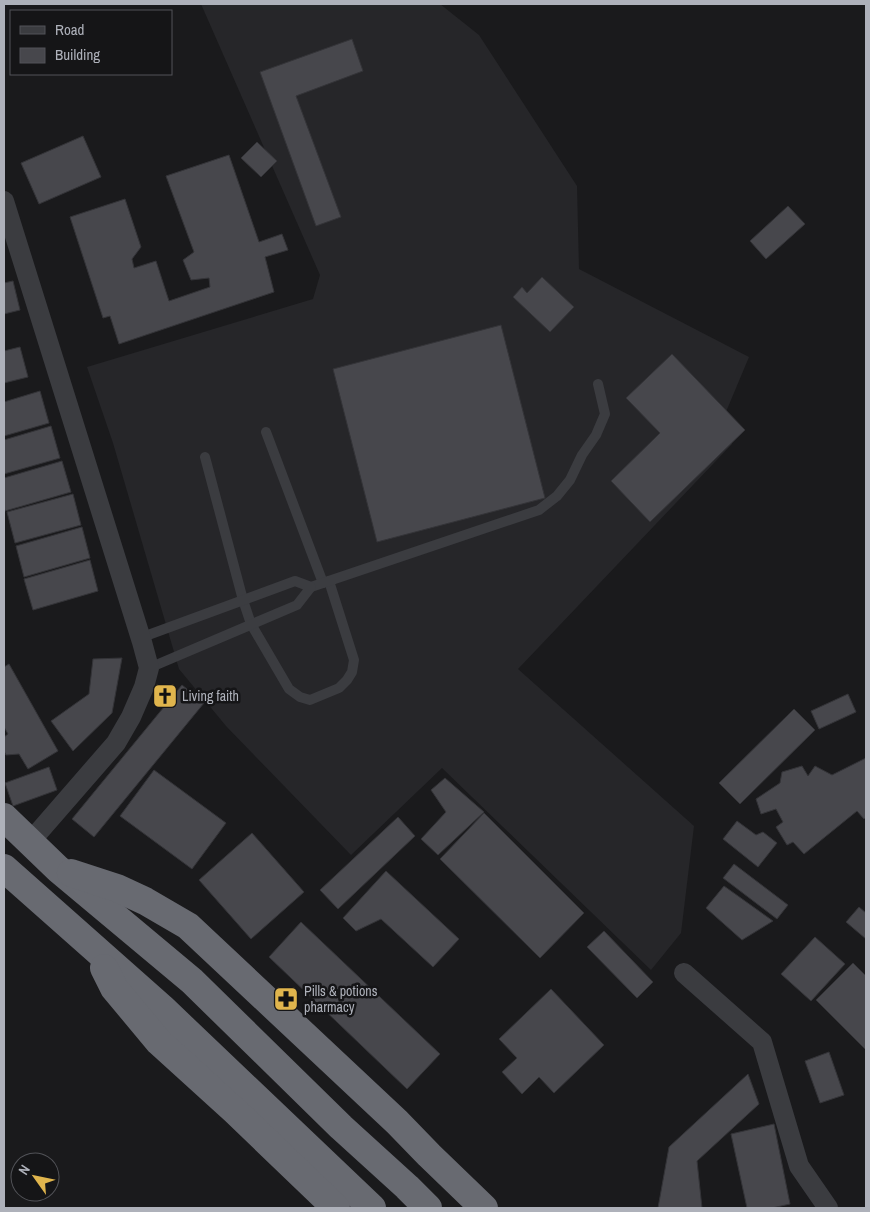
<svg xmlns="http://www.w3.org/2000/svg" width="870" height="1212" font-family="'Archivo Narrow',sans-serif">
<rect width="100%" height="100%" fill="#1a1a1c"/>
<polygon fill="#262629" points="201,4 440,4 479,35 577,186 579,269 749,357 723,419 732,444 518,669 694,826 681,933 651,970 442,768 351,855 226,726 179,669 113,443 87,367 313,299 320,275"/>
<g fill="#47474c" stroke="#343438">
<polygon points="352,39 363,71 296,96 341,217 316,226 260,72"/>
<polygon points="83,136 101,177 39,204 21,163"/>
<polygon points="257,142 277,161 261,177 241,158"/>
<polygon points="229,155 259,242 282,234 288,250 265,257 274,292 119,344 110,316 103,318 70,217 125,199 141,247 132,259 134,268 156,261 169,301 210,287 209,278 191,280 183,260 194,252 166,176"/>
<polygon points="788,206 805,224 766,259 750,241"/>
<polygon points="542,277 574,307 550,332 513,297 522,287 527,293"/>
<polygon points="13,281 20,310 4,314 4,283"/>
<polygon points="501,325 545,498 377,542 333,369"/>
<polygon points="20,347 28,377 4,383 4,351"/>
<polygon points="672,354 745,430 650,522 611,481 660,433 626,398"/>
<polygon points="40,391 49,423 4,436 4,402"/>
<polygon points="51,426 60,458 4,474 4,440"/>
<polygon points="62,461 71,492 5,511 4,506 4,478"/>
<polygon points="73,494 81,525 15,543 7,512"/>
<polygon points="82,527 90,558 24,577 16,546"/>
<polygon points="90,560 98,591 33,610 24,579"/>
<polygon points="122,658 112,713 73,751 51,721 89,694 93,659"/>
<polygon points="9,664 58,751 28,769 19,754 6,755 4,751 4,737 8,734 4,727 4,667"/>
<polygon points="182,685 204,703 94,837 72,819"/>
<polygon points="848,694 856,712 819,729 811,711"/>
<polygon points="794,709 815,730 740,804 719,783"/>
<polygon points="866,758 866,817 864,819 857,811 804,854 793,842 787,845 776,827 783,822 776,809 761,814 756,799 780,783 782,772 802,766 808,776 815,766 832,775"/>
<polygon points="49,767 57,790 13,806 5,783"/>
<polygon points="154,770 226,823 192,869 120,816"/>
<polygon points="445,778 484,812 438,855 421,839 446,812 431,790"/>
<polygon points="484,813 584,913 540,958 440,859"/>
<polygon points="398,817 415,836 338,909 320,890"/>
<polygon points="737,821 756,835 763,832 777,843 758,867 723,839"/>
<polygon points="252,833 304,892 251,939 199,880"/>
<polygon points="734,864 788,905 777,919 723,878"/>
<polygon points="386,871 459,939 433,967 381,919 356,931 343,918"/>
<polygon points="724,886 773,921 742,940 706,908"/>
<polygon points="859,907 866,913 866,939 846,922"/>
<polygon points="301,922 440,1054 407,1089 269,957"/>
<polygon points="604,931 653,982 637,998 587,947"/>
<polygon points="815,937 845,964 811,1001 781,974"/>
<polygon points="853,963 866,976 866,1050 816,1000"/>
<polygon points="551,989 604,1045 554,1093 539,1077 522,1094 502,1072 517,1058 499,1039"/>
<polygon points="829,1052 844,1095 820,1103 805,1061"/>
<polygon points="748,1074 759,1104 697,1161 702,1208 658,1208 669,1147"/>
<polygon points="774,1124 790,1204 772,1208 747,1208 731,1134"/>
</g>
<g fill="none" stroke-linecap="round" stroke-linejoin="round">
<g stroke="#3b3c40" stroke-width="10">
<polyline points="266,432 323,583"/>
<polyline points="205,457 243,600 251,624 289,689 300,697 310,700 339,688 347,680 352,672 354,660 329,581"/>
<polyline points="311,587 539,510 557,496 570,480 582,455 596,435 605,414 598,384"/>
<polyline points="140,638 295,581 311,587 297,605 149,668"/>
</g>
<g stroke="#3b3c40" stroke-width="20">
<polyline points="4,201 142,642 149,668 144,687 131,717 116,743 30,842"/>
<polyline points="684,973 762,1042 799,1166 828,1208"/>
</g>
<g stroke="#686a71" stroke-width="28">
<polyline points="4,817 58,869 192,981 341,1127 407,1187 428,1208"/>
<polyline points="4,868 162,1008 372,1208"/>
<polyline points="71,873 117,888 145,901 188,926 397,1122 429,1155 484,1208"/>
<polyline points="104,968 114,988 159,1042 235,1111 336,1208"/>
</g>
</g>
<defs>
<symbol id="church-square" viewBox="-11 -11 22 22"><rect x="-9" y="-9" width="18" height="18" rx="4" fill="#e0b54d" stroke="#151517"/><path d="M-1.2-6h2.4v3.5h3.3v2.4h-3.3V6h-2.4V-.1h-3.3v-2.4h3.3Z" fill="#111"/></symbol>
<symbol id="pharmacy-square" viewBox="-11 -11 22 22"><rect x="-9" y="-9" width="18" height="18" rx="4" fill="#e0b54d" stroke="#151517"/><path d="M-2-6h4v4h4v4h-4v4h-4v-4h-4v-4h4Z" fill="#111"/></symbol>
</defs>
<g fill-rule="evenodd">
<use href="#church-square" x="151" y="682" width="28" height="28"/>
<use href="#pharmacy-square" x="272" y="985" width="28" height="28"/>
</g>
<g text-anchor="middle" stroke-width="5" stroke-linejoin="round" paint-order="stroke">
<g font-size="14" fill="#aeb1ba" stroke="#151517" text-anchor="start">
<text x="182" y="701">Living faith</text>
<text x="304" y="996">Pills &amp; potions<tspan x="304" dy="16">pharmacy</tspan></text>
</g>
</g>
<rect width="870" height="1212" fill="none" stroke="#aeb1ba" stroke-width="10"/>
<rect x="10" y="10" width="162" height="65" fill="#151517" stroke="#525358"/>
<rect x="20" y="26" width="25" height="8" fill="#3b3c40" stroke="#525358"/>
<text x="55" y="35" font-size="15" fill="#aeb1ba">Road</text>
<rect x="20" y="48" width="25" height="15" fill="#47474c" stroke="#525358"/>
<text x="55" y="60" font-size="15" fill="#aeb1ba">Building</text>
<g transform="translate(35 1177) rotate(303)"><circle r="24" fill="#151517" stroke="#525358"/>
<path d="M0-4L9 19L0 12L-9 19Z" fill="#e0b54d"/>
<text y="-8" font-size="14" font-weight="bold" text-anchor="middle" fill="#aeb1ba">N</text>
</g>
</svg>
